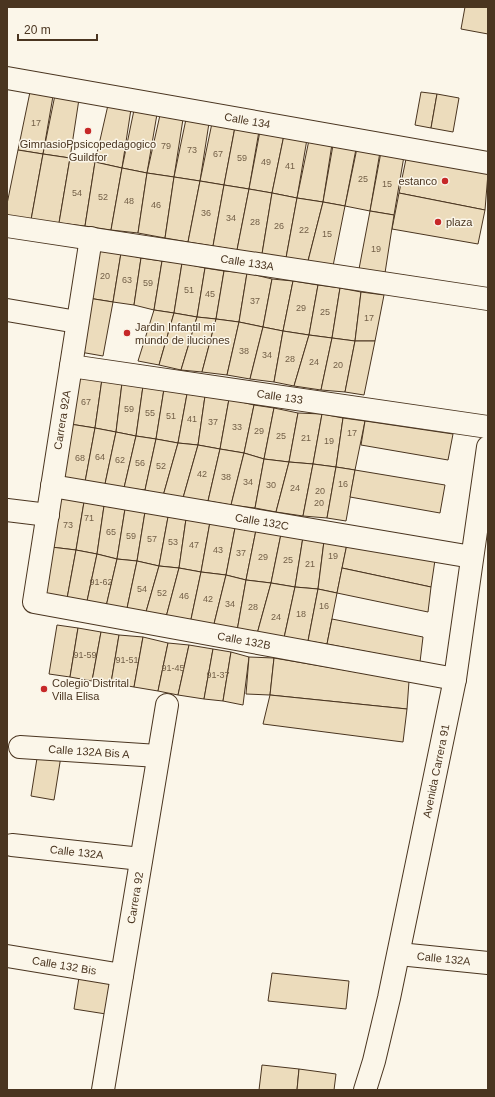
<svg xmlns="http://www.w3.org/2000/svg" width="495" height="1097" font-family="Arial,sans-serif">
<rect width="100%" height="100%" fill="#fbf6e9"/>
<g fill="#ecdcbc" stroke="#4a3520">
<polygon points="465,7 488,7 488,34 461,29"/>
<polygon points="30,92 53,96 43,154 18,150"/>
<polygon points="421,92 437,94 431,128 415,125"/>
<polygon points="437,94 459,98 453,132 431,128"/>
<polygon points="55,95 79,99 70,158 43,154"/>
<polygon points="108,105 131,109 122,168 95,162"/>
<polygon points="134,110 157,114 147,173 122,168"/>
<polygon points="160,115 183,119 174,177 147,173"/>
<polygon points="186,119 209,123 200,181 174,177"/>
<polygon points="212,123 235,127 224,185 200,181"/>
<polygon points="235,127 259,131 249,189 224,185"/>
<polygon points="260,131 284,135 272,193 249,189"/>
<polygon points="284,135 307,139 297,198 272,193"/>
<polygon points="309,140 332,144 323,202 297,198"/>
<polygon points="333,145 356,149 345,206 323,202"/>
<polygon points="357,148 380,152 370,211 345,206"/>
<polygon points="18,150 43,154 31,220 7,215 7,204"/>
<polygon points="381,152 404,156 394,215 370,211"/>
<polygon points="43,154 70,158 59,223 31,220"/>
<polygon points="70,158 95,162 85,226 59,223"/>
<polygon points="406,159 488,173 485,210 399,193"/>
<polygon points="95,162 122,168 111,230 85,226"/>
<polygon points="122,168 147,173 138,233 111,230"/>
<polygon points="147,173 174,177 165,238 138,233"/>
<polygon points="174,177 200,181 188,242 165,238"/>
<polygon points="200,181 224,185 213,246 188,242"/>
<polygon points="224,185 249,189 237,250 213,246"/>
<polygon points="249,189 272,193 262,254 237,250"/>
<polygon points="272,193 297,198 286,258 262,254"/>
<polygon points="399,193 485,210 478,244 392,229"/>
<polygon points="297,198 323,202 308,261 286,258"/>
<polygon points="323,202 345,206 333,266 308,261"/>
<polygon points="370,211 394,215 385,273 359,269"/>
<polygon points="97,249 121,253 113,302 88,298"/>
<polygon points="121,253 141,258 134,305 113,302"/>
<polygon points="141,258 162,261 154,310 134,305"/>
<polygon points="162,261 182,263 174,313 154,310"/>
<polygon points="182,263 205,268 197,317 174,313"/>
<polygon points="205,268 224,271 216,319 197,317"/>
<polygon points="224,271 247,273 239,322 216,319"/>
<polygon points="247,273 272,279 263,327 239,322"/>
<polygon points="272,279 293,281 283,331 263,327"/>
<polygon points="293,281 318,285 309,335 283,331"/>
<polygon points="318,285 340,288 332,338 309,335"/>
<polygon points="340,288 361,292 355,341 332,338"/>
<polygon points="361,292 384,295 375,341 355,341"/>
<polygon points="88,298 113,302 103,356 80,352"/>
<polygon points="154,310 174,313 159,365 138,361"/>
<polygon points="174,313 197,317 181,370 159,365"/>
<polygon points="197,317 216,319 202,372 181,370"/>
<polygon points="216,319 239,322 227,375 202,372"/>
<polygon points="239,322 263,327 250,379 227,375"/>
<polygon points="263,327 283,331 274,382 250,379"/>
<polygon points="283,331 309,335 294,386 274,382"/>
<polygon points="309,335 332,338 321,390 294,386"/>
<polygon points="332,338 355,341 345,392 321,390"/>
<polygon points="355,341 375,341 364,395 345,392"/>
<polygon points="78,375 102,379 95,428 70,424"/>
<polygon points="102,379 122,383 116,432 95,428"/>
<polygon points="122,383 143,386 136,436 116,432"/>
<polygon points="143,386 164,389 156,439 136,436"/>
<polygon points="164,389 187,394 178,443 156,439"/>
<polygon points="187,394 205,396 198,445 178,443"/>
<polygon points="205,396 229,399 220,449 198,445"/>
<polygon points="229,399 254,405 244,453 220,449"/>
<polygon points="254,405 274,408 264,459 244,453"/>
<polygon points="274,408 298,413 289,462 264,459"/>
<polygon points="298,413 322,414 313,464 289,462"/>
<polygon points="322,414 343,418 336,467 313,464"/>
<polygon points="343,418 365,421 355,470 336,467"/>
<polygon points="365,421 453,434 448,460 361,445"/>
<polygon points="70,424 95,428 85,482 62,477"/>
<polygon points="95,428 116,432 105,484 85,482"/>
<polygon points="116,432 136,436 124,488 105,484"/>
<polygon points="136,436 156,439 145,490 124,488"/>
<polygon points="156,439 178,443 163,496 145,490"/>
<polygon points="178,443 198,445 183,498 163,496"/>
<polygon points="198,445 220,449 208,501 183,498"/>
<polygon points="220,449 244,453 231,505 208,501"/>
<polygon points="244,453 264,459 255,508 231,505"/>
<polygon points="264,459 289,462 276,512 255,508"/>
<polygon points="289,462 313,464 303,516 276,512"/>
<polygon points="313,464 336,467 327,518 303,516"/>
<polygon points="336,467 355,470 346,521 327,518"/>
<polygon points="355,470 445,485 440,513 350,497"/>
<polygon points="60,498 84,502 76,550 51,547"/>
<polygon points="84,502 104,506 97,554 76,550"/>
<polygon points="104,506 125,509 117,559 97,554"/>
<polygon points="125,509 145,512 137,561 117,559"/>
<polygon points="145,512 168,517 159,566 137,561"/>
<polygon points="168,517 186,519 179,568 159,566"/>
<polygon points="186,519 210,522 201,572 179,568"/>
<polygon points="210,522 235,528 226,575 201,572"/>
<polygon points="235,528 256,530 246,580 226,575"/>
<polygon points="256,530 281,534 271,583 246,580"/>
<polygon points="281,534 303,537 295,587 271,583"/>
<polygon points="303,537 324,541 318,589 295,587"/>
<polygon points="324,541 347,544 337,593 318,589"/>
<polygon points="347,544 435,560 431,587 342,568"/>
<polygon points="51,547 76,550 66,604 43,600"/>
<polygon points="76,550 97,554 86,606 66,604"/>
<polygon points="97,554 117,559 105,611 86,606"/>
<polygon points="117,559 137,561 126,613 105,611"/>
<polygon points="137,561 159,566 144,619 126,613"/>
<polygon points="159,566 179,568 165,621 144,619"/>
<polygon points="179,568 201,572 190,624 165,621"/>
<polygon points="342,568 431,587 428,612 337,593"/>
<polygon points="201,572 226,575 213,628 190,624"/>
<polygon points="226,575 246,580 237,631 213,628"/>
<polygon points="246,580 271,583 257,634 237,631"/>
<polygon points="271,583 295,587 284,638 257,634"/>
<polygon points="295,587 318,589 308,641 284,638"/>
<polygon points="318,589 337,593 327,644 308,641"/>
<polygon points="332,619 423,637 420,662 327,644"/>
<polygon points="57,625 78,628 70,677 49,674"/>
<polygon points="78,628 101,632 92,681 70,677"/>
<polygon points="101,632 119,635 111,683 92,681"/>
<polygon points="119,635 143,637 134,687 111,683"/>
<polygon points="143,637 168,643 158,691 134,687"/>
<polygon points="168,643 189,645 178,695 158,691"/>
<polygon points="189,645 213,649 204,699 178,695"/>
<polygon points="213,649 231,652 223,701 204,699"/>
<polygon points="231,652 249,657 243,705 223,701"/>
<polygon points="249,657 274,658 270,695 246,694"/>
<polygon points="274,658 409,681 407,709 270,695"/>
<polygon points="270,695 407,709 403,742 263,724"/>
<polygon points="38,752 61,756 54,800 31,796"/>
<polygon points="80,971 112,975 106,1014 74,1009"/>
<polygon points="272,973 349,981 346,1009 268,1001"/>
<polygon points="262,1065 299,1069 297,1090 259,1090"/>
<polygon points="299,1069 336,1074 334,1090 297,1090"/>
</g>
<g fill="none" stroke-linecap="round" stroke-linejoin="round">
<defs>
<g id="minor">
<path id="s1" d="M 7,78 L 488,163"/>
<path id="s2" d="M 7,226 L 488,299"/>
<path id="s3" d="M 91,238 L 34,602 L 455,679"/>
<polyline points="7,310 77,322"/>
<path id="s4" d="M 71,366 L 488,427"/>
<path id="s5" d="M 52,486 L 472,557"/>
<polyline points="7,510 48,515"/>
<path id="s6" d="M 20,747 L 158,756"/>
<path id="s7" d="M 12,845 L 141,859"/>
<path id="s8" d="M 399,954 L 488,963"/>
<path id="s9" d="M 7,956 L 122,975"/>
<path id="s10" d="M 103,1090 L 167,705"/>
</g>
<g id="secondary">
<path id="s11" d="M 365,1090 L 374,1061 L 389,998 L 455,679 L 488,447"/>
</g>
</defs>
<use href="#minor" stroke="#4a3520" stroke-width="24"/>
<use href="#secondary" stroke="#4a3520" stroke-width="24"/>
<use href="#minor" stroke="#fbf6e9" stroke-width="22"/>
<use href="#secondary" stroke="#fbf6e9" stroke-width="22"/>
</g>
<g fill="#c62828" stroke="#fbf6e9" stroke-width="1.5">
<circle cx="88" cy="131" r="4"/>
<circle cx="445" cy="181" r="4"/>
<circle cx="438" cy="222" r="4"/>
<circle cx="127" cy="333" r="4"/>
<circle cx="44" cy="689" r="4"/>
</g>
<g text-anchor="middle" stroke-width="3" stroke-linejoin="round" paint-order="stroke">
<g font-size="9" fill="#725f47">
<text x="36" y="126">17</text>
<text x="166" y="149">79</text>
<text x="192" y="153">73</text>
<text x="218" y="157">67</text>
<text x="242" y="161">59</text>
<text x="266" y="165">49</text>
<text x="290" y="169">41</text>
<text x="363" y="182">25</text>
<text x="387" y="187">15</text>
<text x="77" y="196">54</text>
<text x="103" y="200">52</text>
<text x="129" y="204">48</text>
<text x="156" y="208">46</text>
<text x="206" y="216">36</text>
<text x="231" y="221">34</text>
<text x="255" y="225">28</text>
<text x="279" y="229">26</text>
<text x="304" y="233">22</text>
<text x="327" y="237">15</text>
<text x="376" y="252">19</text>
<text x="105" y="279">20</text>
<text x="127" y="283">63</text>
<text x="148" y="286">59</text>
<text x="189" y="293">51</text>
<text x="210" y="297">45</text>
<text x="255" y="304">37</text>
<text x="301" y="311">29</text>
<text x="325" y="315">25</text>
<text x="369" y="321">17</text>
<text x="244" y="354">38</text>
<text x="267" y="358">34</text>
<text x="290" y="362">28</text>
<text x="314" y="365">24</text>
<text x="338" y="368">20</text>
<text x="86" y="405">67</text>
<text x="129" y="412">59</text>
<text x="150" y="416">55</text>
<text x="171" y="419">51</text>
<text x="192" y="422">41</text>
<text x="213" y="425">37</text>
<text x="237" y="430">33</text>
<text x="259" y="434">29</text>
<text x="352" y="436">17</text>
<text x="281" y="439">25</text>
<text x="306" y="441">21</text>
<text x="329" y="444">19</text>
<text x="100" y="460">64</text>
<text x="80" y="461">68</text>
<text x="120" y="463">62</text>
<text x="140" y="466">56</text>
<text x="161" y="469">52</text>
<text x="202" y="477">42</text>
<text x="226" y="480">38</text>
<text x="248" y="485">34</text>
<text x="343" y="487">16</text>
<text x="271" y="488">30</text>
<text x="295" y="491">24</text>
<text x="320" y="494">20</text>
<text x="319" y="506">20</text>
<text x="89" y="521">71</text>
<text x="68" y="528">73</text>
<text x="111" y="535">65</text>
<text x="131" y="539">59</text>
<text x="152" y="542">57</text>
<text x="173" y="545">53</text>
<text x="194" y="548">47</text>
<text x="218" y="553">43</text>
<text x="241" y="556">37</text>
<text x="333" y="559">19</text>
<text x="263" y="560">29</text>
<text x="288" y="563">25</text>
<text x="310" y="567">21</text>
<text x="101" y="585">91-62</text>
<text x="142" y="592">54</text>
<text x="162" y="596">52</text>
<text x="184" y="599">46</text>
<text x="208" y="602">42</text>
<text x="230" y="607">34</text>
<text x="324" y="609">16</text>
<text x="253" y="610">28</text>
<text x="301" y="617">18</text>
<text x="276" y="620">24</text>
<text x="85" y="658">91-59</text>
<text x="127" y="663">91-51</text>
<text x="173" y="671">91-45</text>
<text x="218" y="678">91-37</text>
</g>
<g font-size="11" fill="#4a3520" stroke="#fbf6e9">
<text dy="4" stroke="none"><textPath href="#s1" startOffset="244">Calle 134</textPath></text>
<text dy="4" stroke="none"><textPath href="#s2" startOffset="243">Calle 133A</textPath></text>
<text dy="4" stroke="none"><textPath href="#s4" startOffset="211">Calle 133</textPath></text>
<text transform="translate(62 420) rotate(-81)" y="4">Carrera 92A</text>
<text dy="4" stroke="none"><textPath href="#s5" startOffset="213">Calle 132C</textPath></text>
<text dy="4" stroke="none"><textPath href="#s3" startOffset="582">Calle 132B</textPath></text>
<text dy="4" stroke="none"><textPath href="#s6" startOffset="69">Calle 132A Bis A</textPath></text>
<text dy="4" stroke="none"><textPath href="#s11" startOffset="327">Avenida Carrera 91</textPath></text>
<text dy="4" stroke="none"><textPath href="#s7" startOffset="65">Calle 132A</textPath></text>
<text dy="4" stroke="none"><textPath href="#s10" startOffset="195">Carrera 92</textPath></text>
<text dy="4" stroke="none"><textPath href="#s8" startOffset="45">Calle 132A</textPath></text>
<text dy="4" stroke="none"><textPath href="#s9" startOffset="58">Calle 132 Bis</textPath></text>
</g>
<g font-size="11" fill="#4a3520" stroke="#fbf6e9" text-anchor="start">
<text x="88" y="148" text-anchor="middle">GimnasioPpsicopedagogico<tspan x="88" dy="13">Guildfor</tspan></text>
<text x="437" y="185" text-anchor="end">estanco</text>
<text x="446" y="226">plaza</text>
<text x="135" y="331">Jardin Infantil mi<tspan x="135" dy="13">mundo de iluciones</tspan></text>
<text x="52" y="687">Colegio Distrital<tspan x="52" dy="13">Villa Elisa</tspan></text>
</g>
</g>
<rect width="495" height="1097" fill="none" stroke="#4a3520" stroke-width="16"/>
<path d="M18 34v6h79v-6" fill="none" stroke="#4a3520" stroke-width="2"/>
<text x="24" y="34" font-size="12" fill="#4a3520" stroke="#fbf6e9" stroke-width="3" paint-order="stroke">20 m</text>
</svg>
